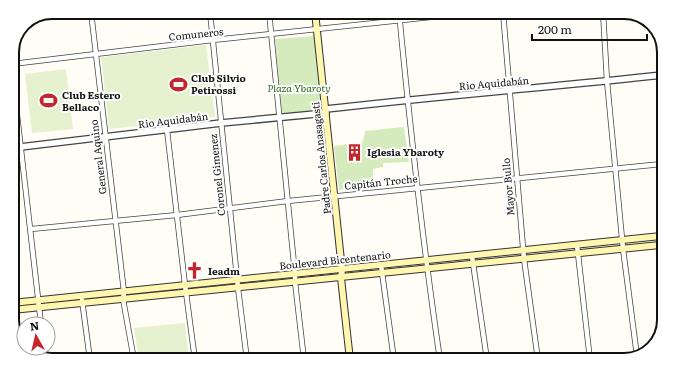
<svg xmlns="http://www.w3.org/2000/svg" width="676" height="372" font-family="Literata,serif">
<rect width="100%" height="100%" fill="#fffdf5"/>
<g fill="#d5ebbd">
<polygon points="314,36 321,110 282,114 275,39"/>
<polygon points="404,127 409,162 383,163 383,167 373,169 373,187 339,190 334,146 363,142 365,131"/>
</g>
<g fill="#e6f2cf">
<polygon points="206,45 215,117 109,129 101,57"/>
<polygon points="66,69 73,129 32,133 25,74"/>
<polygon points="185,323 189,360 139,360 134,328"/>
</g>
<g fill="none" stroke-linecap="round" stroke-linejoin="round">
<defs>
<g id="minor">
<polyline points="91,12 124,292 123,299 134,360"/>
<polyline points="210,12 238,288 247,360"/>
<polyline points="269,12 295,274 295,282 304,360"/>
<path d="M 399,12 C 410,128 423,244 440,360"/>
<polyline points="503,12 524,259 538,360"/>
<polyline points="603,12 607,81 623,249 637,356"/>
<polyline points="12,64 213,40 478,12"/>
<polyline points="12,71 41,324"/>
<polyline points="167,130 185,285 195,360"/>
<polyline points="31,229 177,215 288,201 662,164"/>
<polyline points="577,245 590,360"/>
<polyline points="472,256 487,360"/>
<polyline points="381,265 394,360"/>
<polyline points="82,300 90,360"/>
<polyline points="44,348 46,358"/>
</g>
<g id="tertiary">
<path d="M 326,109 C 438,96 551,87 663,75"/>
<polyline points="12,148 221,123 326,113"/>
</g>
<g id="secondary">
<polyline points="315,12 342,270 341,278 350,360"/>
<polyline points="12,303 661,236"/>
<polyline points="12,310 660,245"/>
</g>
</defs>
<use href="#minor" stroke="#444" stroke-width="6"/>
<use href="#tertiary" stroke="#444" stroke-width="8"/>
<use href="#secondary" stroke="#333" stroke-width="8"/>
<use href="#minor" stroke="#fff" stroke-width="4.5"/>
<use href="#tertiary" stroke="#fff" stroke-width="5.5"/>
<use href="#secondary" stroke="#fff6b0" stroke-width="6"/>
</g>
<defs>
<symbol id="stadium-bare" viewBox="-9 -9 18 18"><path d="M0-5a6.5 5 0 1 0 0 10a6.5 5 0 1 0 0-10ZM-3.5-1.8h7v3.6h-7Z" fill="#c4262e" stroke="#fff" stroke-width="2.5" paint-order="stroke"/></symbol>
<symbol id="building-bare" viewBox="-9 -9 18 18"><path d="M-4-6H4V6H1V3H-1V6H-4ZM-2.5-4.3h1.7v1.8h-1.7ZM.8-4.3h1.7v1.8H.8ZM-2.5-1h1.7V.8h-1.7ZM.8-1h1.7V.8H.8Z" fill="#c4262e" stroke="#fff" stroke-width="2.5" paint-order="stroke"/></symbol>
<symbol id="church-bare" viewBox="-9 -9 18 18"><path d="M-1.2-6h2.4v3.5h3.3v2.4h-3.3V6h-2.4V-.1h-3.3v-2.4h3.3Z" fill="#c4262e" stroke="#fff" stroke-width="2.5" paint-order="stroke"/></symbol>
</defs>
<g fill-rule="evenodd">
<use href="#stadium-bare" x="166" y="72" width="25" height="25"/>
<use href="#stadium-bare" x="36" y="88" width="25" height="25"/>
<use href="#building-bare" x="342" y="140" width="25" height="25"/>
<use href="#church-bare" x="182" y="258" width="25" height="25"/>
</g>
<g text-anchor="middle" stroke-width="4" stroke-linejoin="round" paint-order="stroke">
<g font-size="10" fill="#111" stroke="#fff">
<text transform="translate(196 34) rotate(-6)" y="4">Comuneros</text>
<text transform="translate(494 83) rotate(-5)" y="4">Rio Aquidabán</text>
<text transform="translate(173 120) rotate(-7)" y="4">Rio Aquidabán</text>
<text transform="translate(98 157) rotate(-97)" y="4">General Aquino</text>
<text transform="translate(321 158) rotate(-96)" y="4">Padre Carlos Anasagasti</text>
<text transform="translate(217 175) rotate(-96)" y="4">Coronel Gimenez</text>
<text transform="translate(381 182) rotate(-6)" y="4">Capitán Troche</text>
<text transform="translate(508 187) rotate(-95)" y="4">Mayor Bullo</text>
<text transform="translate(335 260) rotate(-6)" y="4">Boulevard Bicentenario</text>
</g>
<g font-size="10" font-weight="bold" fill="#111" stroke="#fff" text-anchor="start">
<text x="191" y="82">Club Silvio<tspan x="191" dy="12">Petirossi</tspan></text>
<text x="62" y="99">Club Estero<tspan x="62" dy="12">Bellaco</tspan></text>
<text x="367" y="156">Iglesia Ybaroty</text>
<text x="208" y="275">Ieadm</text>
</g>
<g font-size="10" font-style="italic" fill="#2f6b1f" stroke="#fff">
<text x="299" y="92">Plaza Ybaroty</text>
</g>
</g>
<path d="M0 0H676V372H0ZM52 19H624A33 33 0 0 1 657 52V320A33 33 0 0 1 624 353H52A33 33 0 0 1 19 320V52A33 33 0 0 1 52 19Z" fill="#fff" fill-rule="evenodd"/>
<path fill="none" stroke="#111" stroke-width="2" d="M52 19H624A33 33 0 0 1 657 52V320A33 33 0 0 1 624 353H52A33 33 0 0 1 19 320V52A33 33 0 0 1 52 19Z"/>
<g transform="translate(36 336) rotate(352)"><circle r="19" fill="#ffffff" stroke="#a0a0a0"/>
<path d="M0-3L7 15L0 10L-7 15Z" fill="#c4262e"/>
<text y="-6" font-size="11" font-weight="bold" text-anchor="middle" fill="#111111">N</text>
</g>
<path d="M532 34v6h115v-6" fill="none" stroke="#111111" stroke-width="2"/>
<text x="538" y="34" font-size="12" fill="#111111" stroke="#ffffff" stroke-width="3" paint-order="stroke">200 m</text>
</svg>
